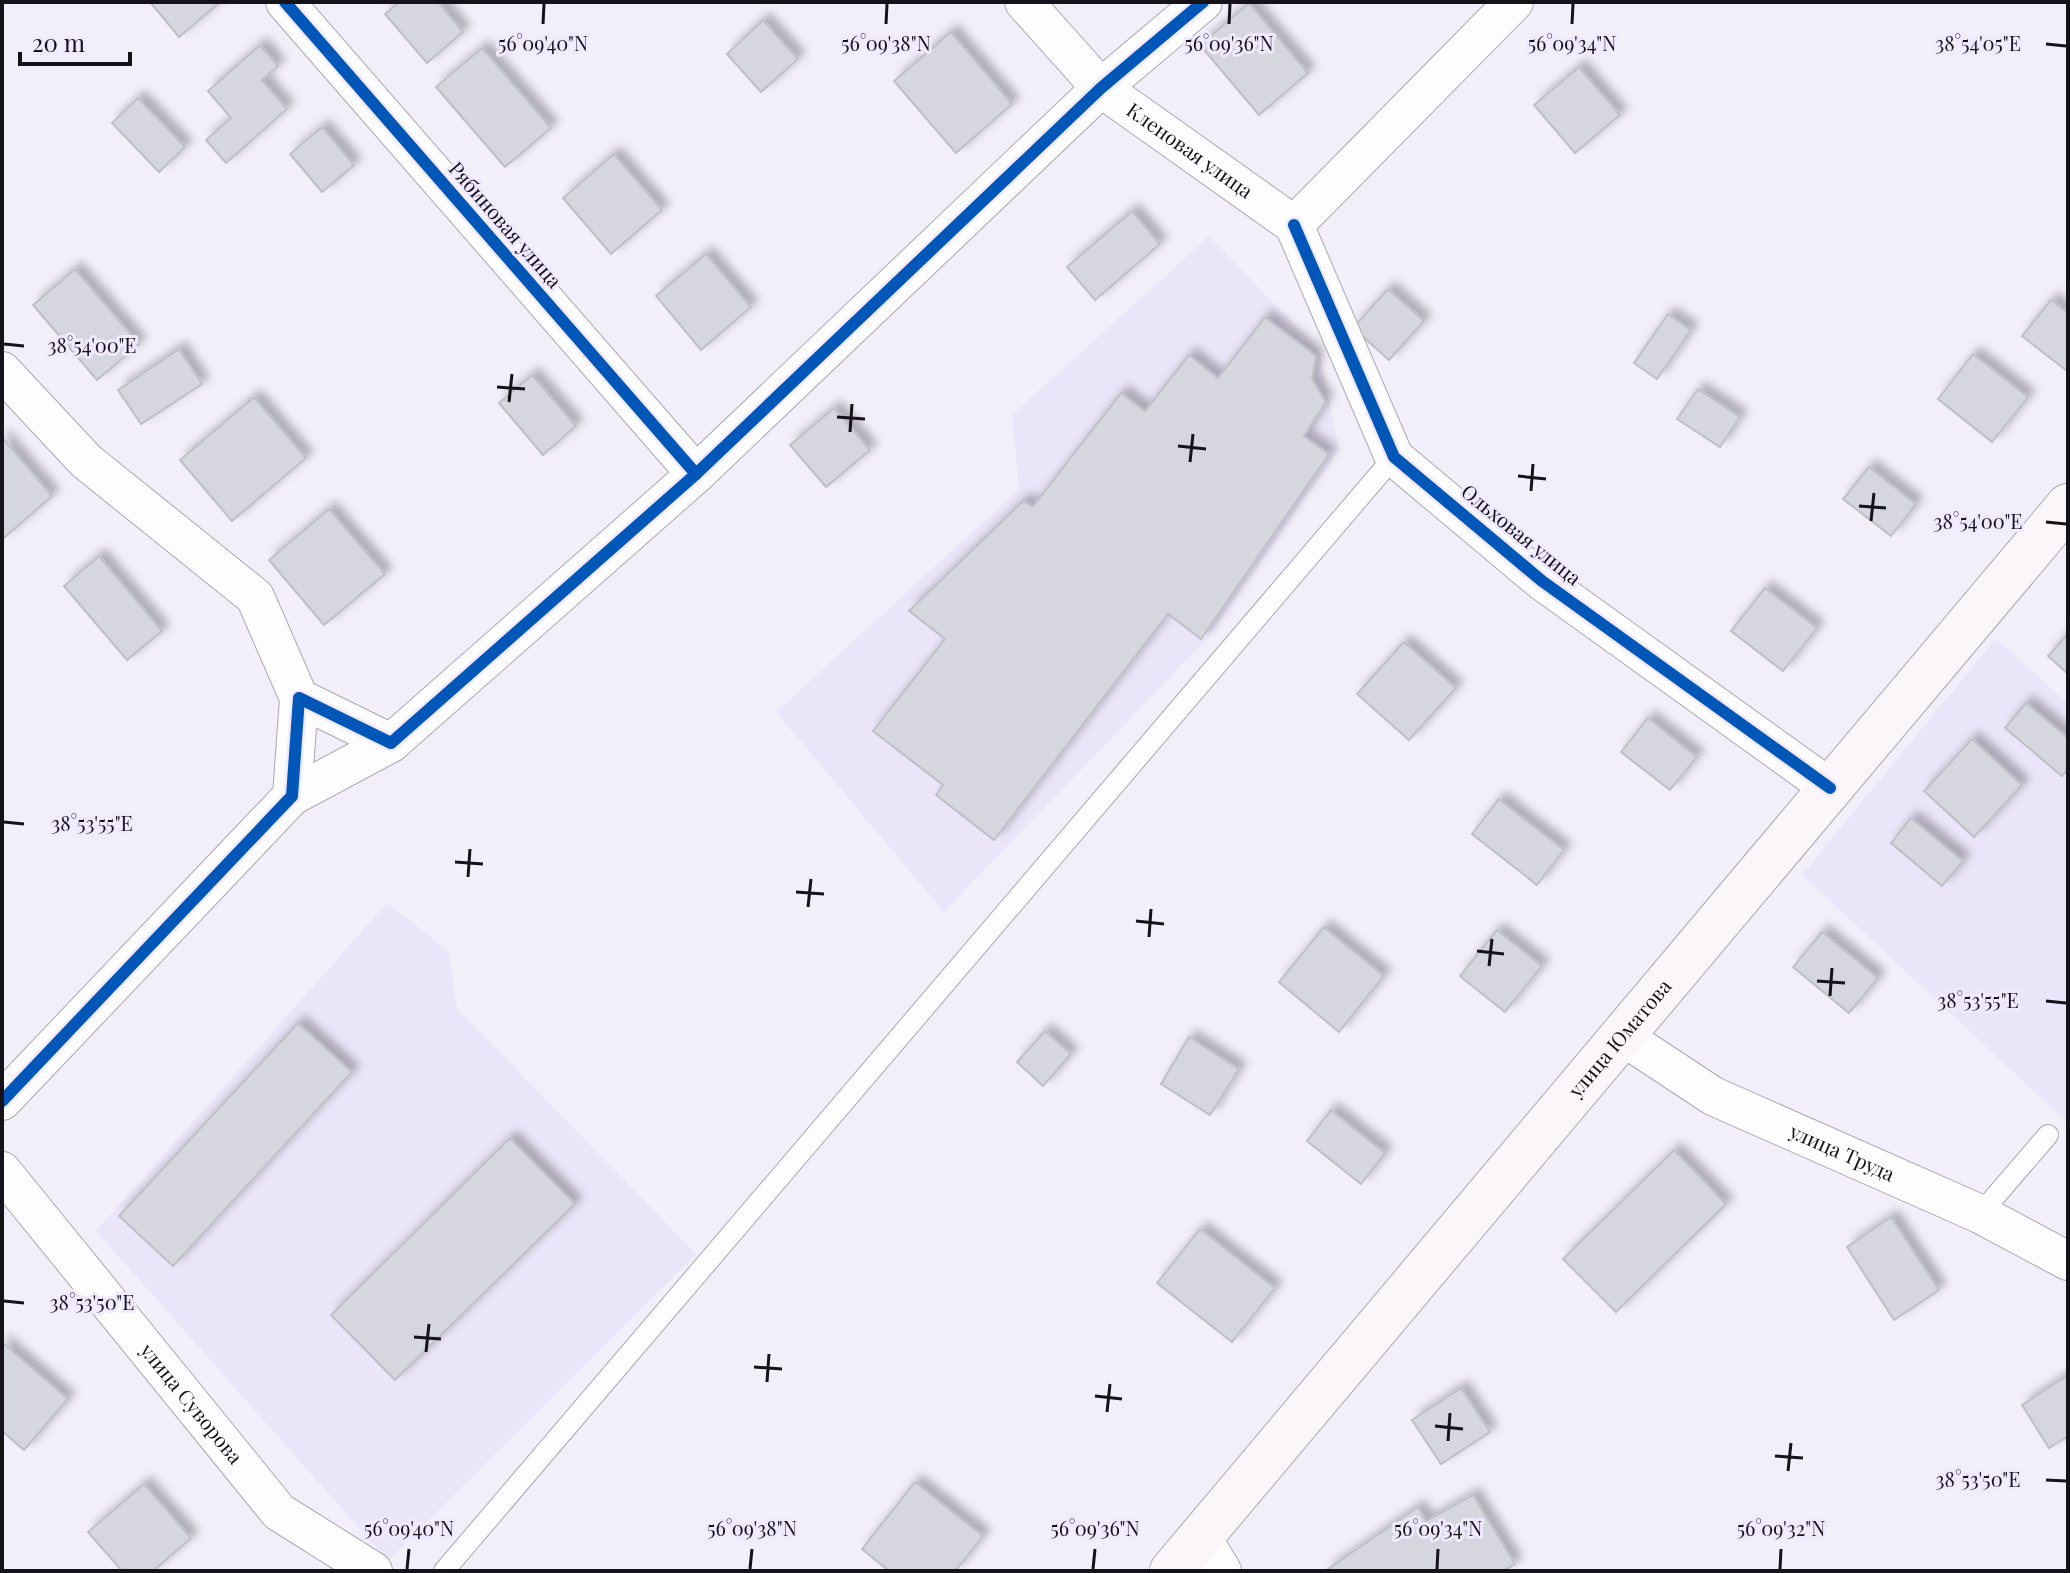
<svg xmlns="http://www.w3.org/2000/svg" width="2070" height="1573" font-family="'Playfair Display',serif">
<defs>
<filter id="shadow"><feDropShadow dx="7" dy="-7" stdDeviation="4" flood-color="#0004"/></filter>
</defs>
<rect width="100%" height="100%" fill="#f2effa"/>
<g fill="#ebe5f9">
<polygon points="1209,236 1319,351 1339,450 1207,639 944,912 776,712 1019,489 1012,415"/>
<polygon points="1996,638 2068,704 2068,1123 1802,875"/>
<polygon points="387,903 449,951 457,1008 696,1254 388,1561 96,1231"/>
</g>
<g fill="#d5d6de" stroke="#bebfc7" stroke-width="2" filter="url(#shadow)">
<polygon points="150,2 220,2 179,37"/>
<polygon points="399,2 438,2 463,32 427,63 385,14"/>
<polygon points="1249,3 1308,73 1259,115 1200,45"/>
<polygon points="763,20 798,59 761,92 727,54"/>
<polygon points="951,32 1012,104 956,153 894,81"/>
<polygon points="260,45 278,66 262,80 287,109 226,163 206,140 231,118 208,91"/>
<polygon points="482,48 551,128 505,167 436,87"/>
<polygon points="1579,67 1620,115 1575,153 1534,105"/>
<polygon points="138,98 185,147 159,172 112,123"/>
<polygon points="322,127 354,165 322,192 290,154"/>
<polygon points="614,154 662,210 611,254 563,198"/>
<polygon points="1132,211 1160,244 1095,300 1067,267"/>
<polygon points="706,254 751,307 701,350 656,296"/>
<polygon points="75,269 139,344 97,380 33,305"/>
<polygon points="1388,289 1424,321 1389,360 1353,328"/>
<polygon points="2051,300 2068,313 2067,371 2022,336"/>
<polygon points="1668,314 1691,330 1657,379 1634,363"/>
<polygon points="1265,317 1316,356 1312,379 1326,402 1304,436 1329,454 1201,639 1168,614 994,840 936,795 943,785 873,731 945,639 909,611 1023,501 1033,506 1121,393 1145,411 1189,355 1218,378"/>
<polygon points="179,349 202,384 141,424 118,390"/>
<polygon points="1973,354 2028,397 1992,442 1938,399"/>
<polygon points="532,375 576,426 543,455 499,403"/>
<polygon points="1698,389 1740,417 1720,447 1677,419"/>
<polygon points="254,397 306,458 232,521 180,460"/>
<polygon points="834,408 870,450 826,487 790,445"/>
<polygon points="2,437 52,496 4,538 2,536"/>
<polygon points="1869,467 1916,504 1891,536 1843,499"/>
<polygon points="329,509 385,574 324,625 269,560"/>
<polygon points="99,556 162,631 127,660 64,586"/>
<polygon points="1765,588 1817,628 1783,671 1731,631"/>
<polygon points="2068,634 2068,674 2048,656"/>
<polygon points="1404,642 1456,688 1409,740 1357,694"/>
<polygon points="2026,703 2068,738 2068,769 2062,776 2005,728"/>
<polygon points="1648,718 1697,757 1670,790 1621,752"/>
<polygon points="1972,739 2022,785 1974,837 1924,791"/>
<polygon points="1499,799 1564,850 1537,885 1472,834"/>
<polygon points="1911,818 1963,861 1942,886 1891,843"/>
<polygon points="1324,927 1384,976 1339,1032 1279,982"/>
<polygon points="1497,930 1542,966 1505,1012 1460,976"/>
<polygon points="1822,932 1878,978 1849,1013 1793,967"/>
<polygon points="298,1023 352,1072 173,1266 119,1216"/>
<polygon points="1045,1031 1071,1054 1043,1086 1017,1062"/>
<polygon points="1189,1037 1239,1069 1210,1115 1161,1084"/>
<polygon points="1331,1110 1385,1153 1361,1184 1307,1141"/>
<polygon points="510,1138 575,1204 395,1380 331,1315"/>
<polygon points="1674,1150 1726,1204 1616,1312 1563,1259"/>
<polygon points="1891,1217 1939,1290 1894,1320 1847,1247"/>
<polygon points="1200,1229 1275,1288 1232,1342 1157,1283"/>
<polygon points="2,1342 68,1399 24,1450 2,1431"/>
<polygon points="2068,1375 2068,1436 2049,1448 2022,1405"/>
<polygon points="1461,1388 1490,1432 1441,1464 1412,1420"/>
<polygon points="915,1482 983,1536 955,1571 889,1571 862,1549"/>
<polygon points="144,1484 191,1538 153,1571 122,1571 88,1532"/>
<polygon points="1473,1495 1515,1564 1503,1571 1325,1571 1418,1507 1426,1521"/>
</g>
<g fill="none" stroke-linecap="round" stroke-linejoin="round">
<defs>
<g id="lane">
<polyline points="1980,1214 2048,1135"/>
<polyline points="444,1571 1394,457"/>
</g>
<g id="street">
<polyline points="285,2 696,474"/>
<path id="s1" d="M 1024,2 L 1101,88 L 1294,225"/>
<polyline points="1294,225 1394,457 1542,581 1830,788"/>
<polyline points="1294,225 1514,2"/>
<polyline points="2,371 86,461 255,597 299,698"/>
<polyline points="292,796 391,743"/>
<path id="s2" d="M 1622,1036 L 1713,1096 L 1980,1214 L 2068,1261"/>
<polyline points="2,1101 292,796 299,698 391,743 696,474 1101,88 1203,2"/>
<path id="s3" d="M 2,1171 L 279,1512 L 373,1571"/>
<polyline points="1201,1536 1222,1571"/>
</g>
<g id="secondary">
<path id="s4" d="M 1172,1571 L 2068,506"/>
</g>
</defs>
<use href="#lane" stroke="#aaa8b0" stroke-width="22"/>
<use href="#street" stroke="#aaa8b0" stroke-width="40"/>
<use href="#secondary" stroke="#aaa8b0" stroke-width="46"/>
<use href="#lane" stroke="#fdfdfe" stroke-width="20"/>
<use href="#street" stroke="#fdfdfe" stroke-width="38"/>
<use href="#secondary" stroke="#faf6fa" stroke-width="44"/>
<defs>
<g id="cycleway">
<polyline points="285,2 696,474"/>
<polyline points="1294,225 1394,457 1542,581 1830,788"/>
<polyline points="2,1101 292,796 299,698 391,743 696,474 1101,88 1203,2"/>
</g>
</defs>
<use href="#cycleway" stroke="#f1eaff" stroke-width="17"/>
<use href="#cycleway" stroke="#0057b8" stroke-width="12"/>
</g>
<path fill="none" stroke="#151219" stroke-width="3" d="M 543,24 L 544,4M 886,24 L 887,4M 1229,24 L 1230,4M 1572,24 L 1573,4M 2046,44 L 2066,46M 4,344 L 24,346M 497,387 L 525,389M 509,402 L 512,374M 837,417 L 865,419M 850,432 L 852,404M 1178,446 L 1206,449M 1190,462 L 1193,434M 1518,476 L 1546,479M 1531,491 L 1533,464M 1859,506 L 1886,508M 1871,521 L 1874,493M 2046,522 L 2066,524M 4,822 L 24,824M 455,862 L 483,864M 468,877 L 470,849M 796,892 L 824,894M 808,907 L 811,879M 1136,921 L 1164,924M 1149,937 L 1151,909M 1477,951 L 1504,954M 1489,966 L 1492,939M 1817,981 L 1845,983M 1830,996 L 1832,968M 2046,1001 L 2066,1003M 4,1301 L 24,1303M 414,1337 L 441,1339M 426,1352 L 429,1324M 754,1367 L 782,1369M 767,1382 L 769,1354M 1095,1396 L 1122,1399M 1107,1412 L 1110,1384M 1435,1426 L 1463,1429M 1448,1441 L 1450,1413M 1775,1456 L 1803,1458M 1788,1471 L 1791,1443M 2046,1480 L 2066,1481M 407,1569 L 409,1549M 750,1569 L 752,1549M 1093,1569 L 1095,1549M 1437,1569 L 1438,1549M 1780,1569 L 1781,1549"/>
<g text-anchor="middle" stroke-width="6" stroke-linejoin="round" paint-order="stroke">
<g font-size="20" fill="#151219" stroke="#f1eaff">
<text dy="7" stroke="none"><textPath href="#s1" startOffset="224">Кленовая улица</textPath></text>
<text transform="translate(505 225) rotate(49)" y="7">Рябиновая улица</text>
<text transform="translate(1521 535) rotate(39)" y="7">Ольховая улица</text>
<text dy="7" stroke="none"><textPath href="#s4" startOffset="696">улица Юматова</textPath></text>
<text dy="7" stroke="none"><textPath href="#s2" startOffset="250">улица Труда</textPath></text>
<text dy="7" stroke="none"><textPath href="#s3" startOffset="300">улица Суворова</textPath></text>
</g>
</g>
<g font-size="20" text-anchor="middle" fill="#151219" stroke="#f1eaff" stroke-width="6" stroke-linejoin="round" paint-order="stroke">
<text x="1978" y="51">38°54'05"E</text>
<text x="543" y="51">56°09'40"N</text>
<text x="886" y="51">56°09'38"N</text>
<text x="1229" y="51">56°09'36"N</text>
<text x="1572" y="51">56°09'34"N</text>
<text x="92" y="353">38°54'00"E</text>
<text x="1978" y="529">38°54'00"E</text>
<text x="92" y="831">38°53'55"E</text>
<text x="1978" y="1008">38°53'55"E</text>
<text x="92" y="1310">38°53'50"E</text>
<text x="1978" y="1487">38°53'50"E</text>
<text x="409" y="1536">56°09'40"N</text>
<text x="752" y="1536">56°09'38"N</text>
<text x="1095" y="1536">56°09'36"N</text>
<text x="1438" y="1536">56°09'34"N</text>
<text x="1781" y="1536">56°09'32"N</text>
</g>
<rect width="2070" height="1573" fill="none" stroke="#151219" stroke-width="8"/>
<path d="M20 52v12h110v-12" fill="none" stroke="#151219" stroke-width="4"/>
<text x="32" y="52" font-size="24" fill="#151219" stroke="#f1eaff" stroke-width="6" paint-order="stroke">20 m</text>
</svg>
